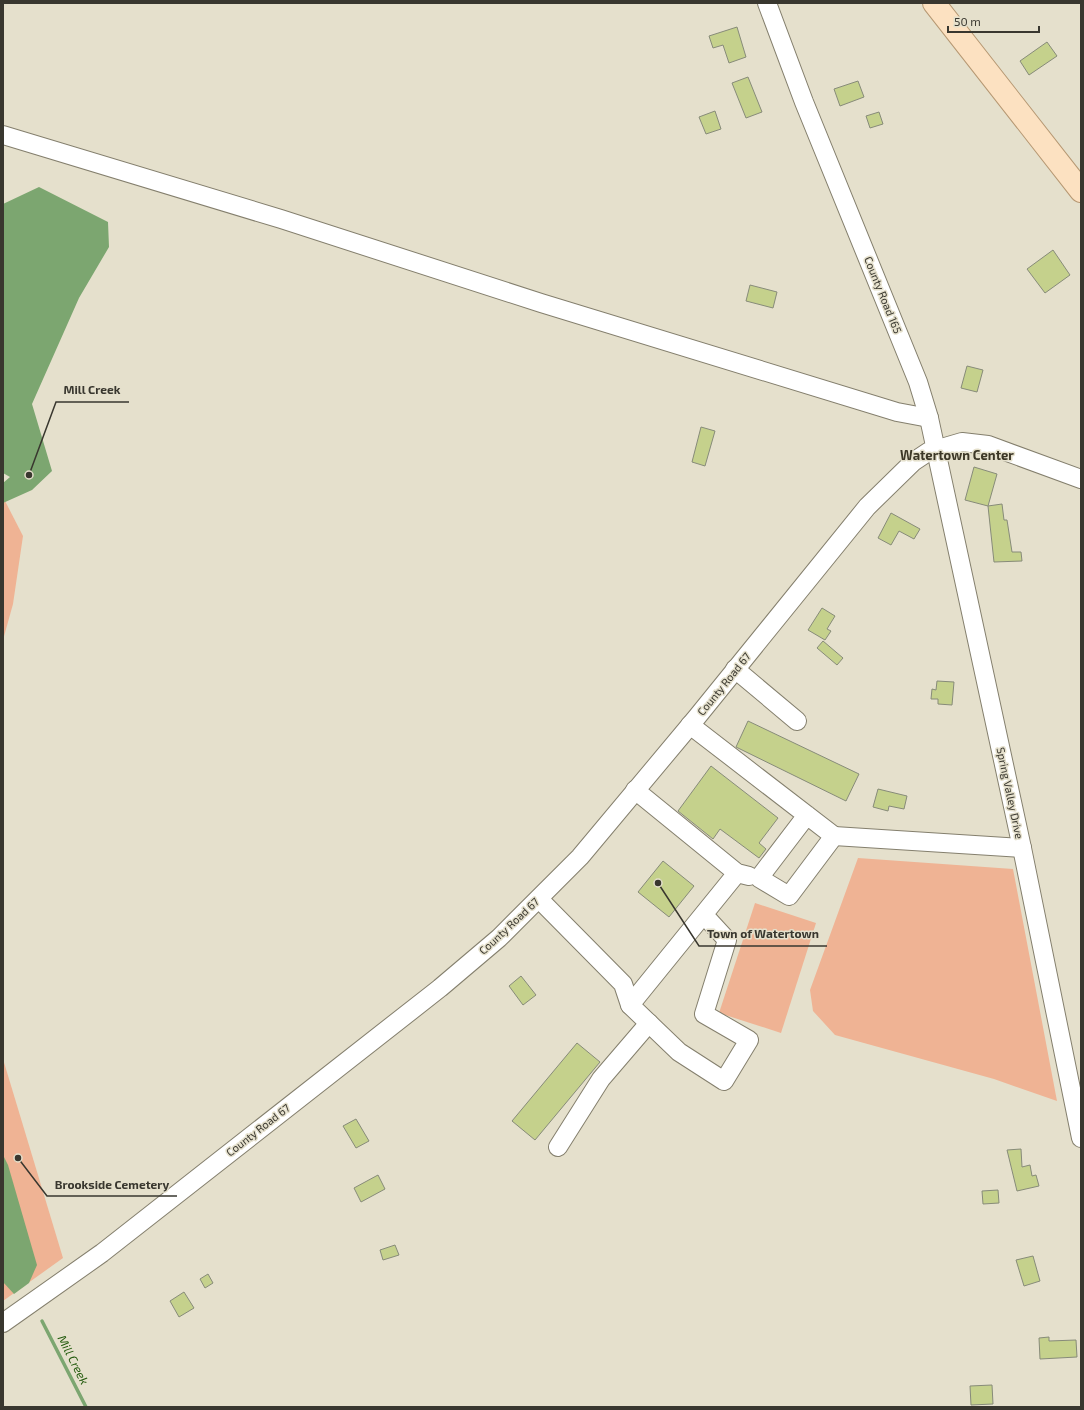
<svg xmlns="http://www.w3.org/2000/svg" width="1084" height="1410" font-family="'Exo 2',sans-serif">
<rect width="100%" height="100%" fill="#e5e0cc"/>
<g fill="#efb394">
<polygon points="3,497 23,536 13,604 3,640"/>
<polygon points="858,858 1013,869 1057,1101 994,1079 835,1035 813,1011 810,990"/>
<polygon points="755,903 816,923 781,1033 719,1013"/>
<polygon points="3,1059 63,1258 3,1301"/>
</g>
<g fill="#7ca670">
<polygon points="39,187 108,222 109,247 79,298 32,404 52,471 32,490 3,503 3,483 10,477 3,473 3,204"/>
<polygon points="3,1155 8,1165 37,1265 29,1283 14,1294 3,1282"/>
</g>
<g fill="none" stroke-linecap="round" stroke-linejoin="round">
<polyline stroke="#7ca670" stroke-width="3.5" points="42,1321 86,1407"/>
</g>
<g fill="#c5d18c" stroke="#878b79">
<polygon points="737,27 746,57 729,63 723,45 713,48 709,36"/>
<polygon points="1047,42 1057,56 1029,75 1020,61"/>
<polygon points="748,77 762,112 746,118 732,83"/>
<polygon points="858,81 864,97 840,106 834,89"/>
<polygon points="715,111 721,129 706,134 699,117"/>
<polygon points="879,112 883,124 870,128 866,116"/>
<polygon points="1053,250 1070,275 1045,293 1027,269"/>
<polygon points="750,285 777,292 773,308 746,301"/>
<polygon points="967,366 983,370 977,392 961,388"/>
<polygon points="701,427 715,431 705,466 692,462"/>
<polygon points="974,467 997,474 988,506 1002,504 1004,520 1007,520 1012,552 1021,552 1022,561 994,562 988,506 965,500"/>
<polygon points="891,513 920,529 914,539 899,531 891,545 878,538"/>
<polygon points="822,608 835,616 827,629 831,631 825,640 808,630"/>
<polygon points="823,641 843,658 837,665 817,648"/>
<polygon points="937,681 954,682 952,705 938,704 938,699 931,699 932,689 936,690"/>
<polygon points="748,721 859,774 846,801 736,747"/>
<polygon points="711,766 778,818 759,843 766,849 759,858 720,829 713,839 678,811"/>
<polygon points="878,789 907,796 904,809 889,806 888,811 873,807"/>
<polygon points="663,861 694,886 669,917 638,892"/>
<polygon points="521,976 536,995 523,1005 509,986"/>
<polygon points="577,1043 600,1062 535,1140 512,1121"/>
<polygon points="356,1119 369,1141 356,1148 343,1126"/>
<polygon points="1021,1149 1022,1167 1030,1165 1032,1176 1036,1175 1039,1186 1017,1191 1007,1150"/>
<polygon points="378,1175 385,1189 361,1202 354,1188"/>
<polygon points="998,1190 999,1203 983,1204 982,1191"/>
<polygon points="395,1245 399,1255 383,1260 380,1250"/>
<polygon points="1033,1256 1040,1281 1024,1286 1016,1260"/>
<polygon points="208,1274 213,1283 205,1288 200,1279"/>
<polygon points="184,1292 194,1308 179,1317 170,1301"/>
<polygon points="1049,1337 1049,1341 1076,1340 1077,1357 1040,1359 1039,1338"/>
<polygon points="992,1385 993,1404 971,1405 970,1386"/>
</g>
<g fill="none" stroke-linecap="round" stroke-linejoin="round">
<defs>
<g id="minor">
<polyline points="767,3 804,102 918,382 929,418 1022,848 1081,1138"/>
<polyline points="3,135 281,219 541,303 897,412 929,418"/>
<polyline points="735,669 797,721"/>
<polyline points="690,725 834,836 789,896 759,878 807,815"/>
<polyline points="635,790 737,873 749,876"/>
<polyline points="834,836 1022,848"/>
<polyline points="539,899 623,984 630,1005"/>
<polyline points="704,915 727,940 704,1014 749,1040 724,1081 679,1052 630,1005 737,873"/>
<polyline points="558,1147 601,1079 649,1023"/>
<polyline points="3,1323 102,1253 440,988 499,938 580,857 697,717 867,507 913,462 928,452 962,442 988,445 1081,479"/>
</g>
<polyline id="major" points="934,3 1081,191"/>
</defs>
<use href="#minor" stroke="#847f6d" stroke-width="20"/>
<use href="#major" stroke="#b69873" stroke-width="24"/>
<use href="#minor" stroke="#fff" stroke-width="18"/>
<use href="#major" stroke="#fce1c1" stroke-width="22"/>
</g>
<g text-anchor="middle" stroke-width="3" stroke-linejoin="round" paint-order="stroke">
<g font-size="11" fill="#39372f" stroke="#e5e0cc">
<text transform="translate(883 295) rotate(68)" y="4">County Road 165</text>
<text transform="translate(724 684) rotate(-51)" y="4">County Road 67</text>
<text transform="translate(1010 793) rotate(78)" y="4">Spring Valley Drive</text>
<text transform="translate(509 926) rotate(-43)" y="4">County Road 67</text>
<text transform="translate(258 1130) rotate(-38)" y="4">County Road 67</text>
</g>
<g font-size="12" font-style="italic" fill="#245b0e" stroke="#e5e0cc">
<text transform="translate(73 1360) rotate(63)" y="4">Mill Creek</text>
</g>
<g font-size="13" font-weight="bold" fill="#3c3727" stroke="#e5e0cc">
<text x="957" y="460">Watertown Center</text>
</g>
</g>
<path fill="none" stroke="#39372f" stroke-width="1.5" d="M29 475L56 402H129M658 883L699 946H827M18 1158L47 1196H177"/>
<g fill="#39372f" stroke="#e5e0cc" stroke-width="1.5">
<circle cx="29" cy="475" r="4"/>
<circle cx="658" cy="883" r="4"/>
<circle cx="18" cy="1158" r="4"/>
</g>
<g font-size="12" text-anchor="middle" font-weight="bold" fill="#39372f" stroke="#e5e0cc" stroke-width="3" stroke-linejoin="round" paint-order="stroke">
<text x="92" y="394">Mill Creek</text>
<text x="763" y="938">Town of Watertown</text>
<text x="112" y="1189">Brookside Cemetery</text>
</g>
<rect width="1084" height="1410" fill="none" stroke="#39372f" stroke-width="8"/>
<path d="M948 26v6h91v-6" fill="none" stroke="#39372f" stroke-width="2"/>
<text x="954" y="26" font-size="12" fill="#39372f" stroke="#e5e0cc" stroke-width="3" paint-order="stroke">50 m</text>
</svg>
